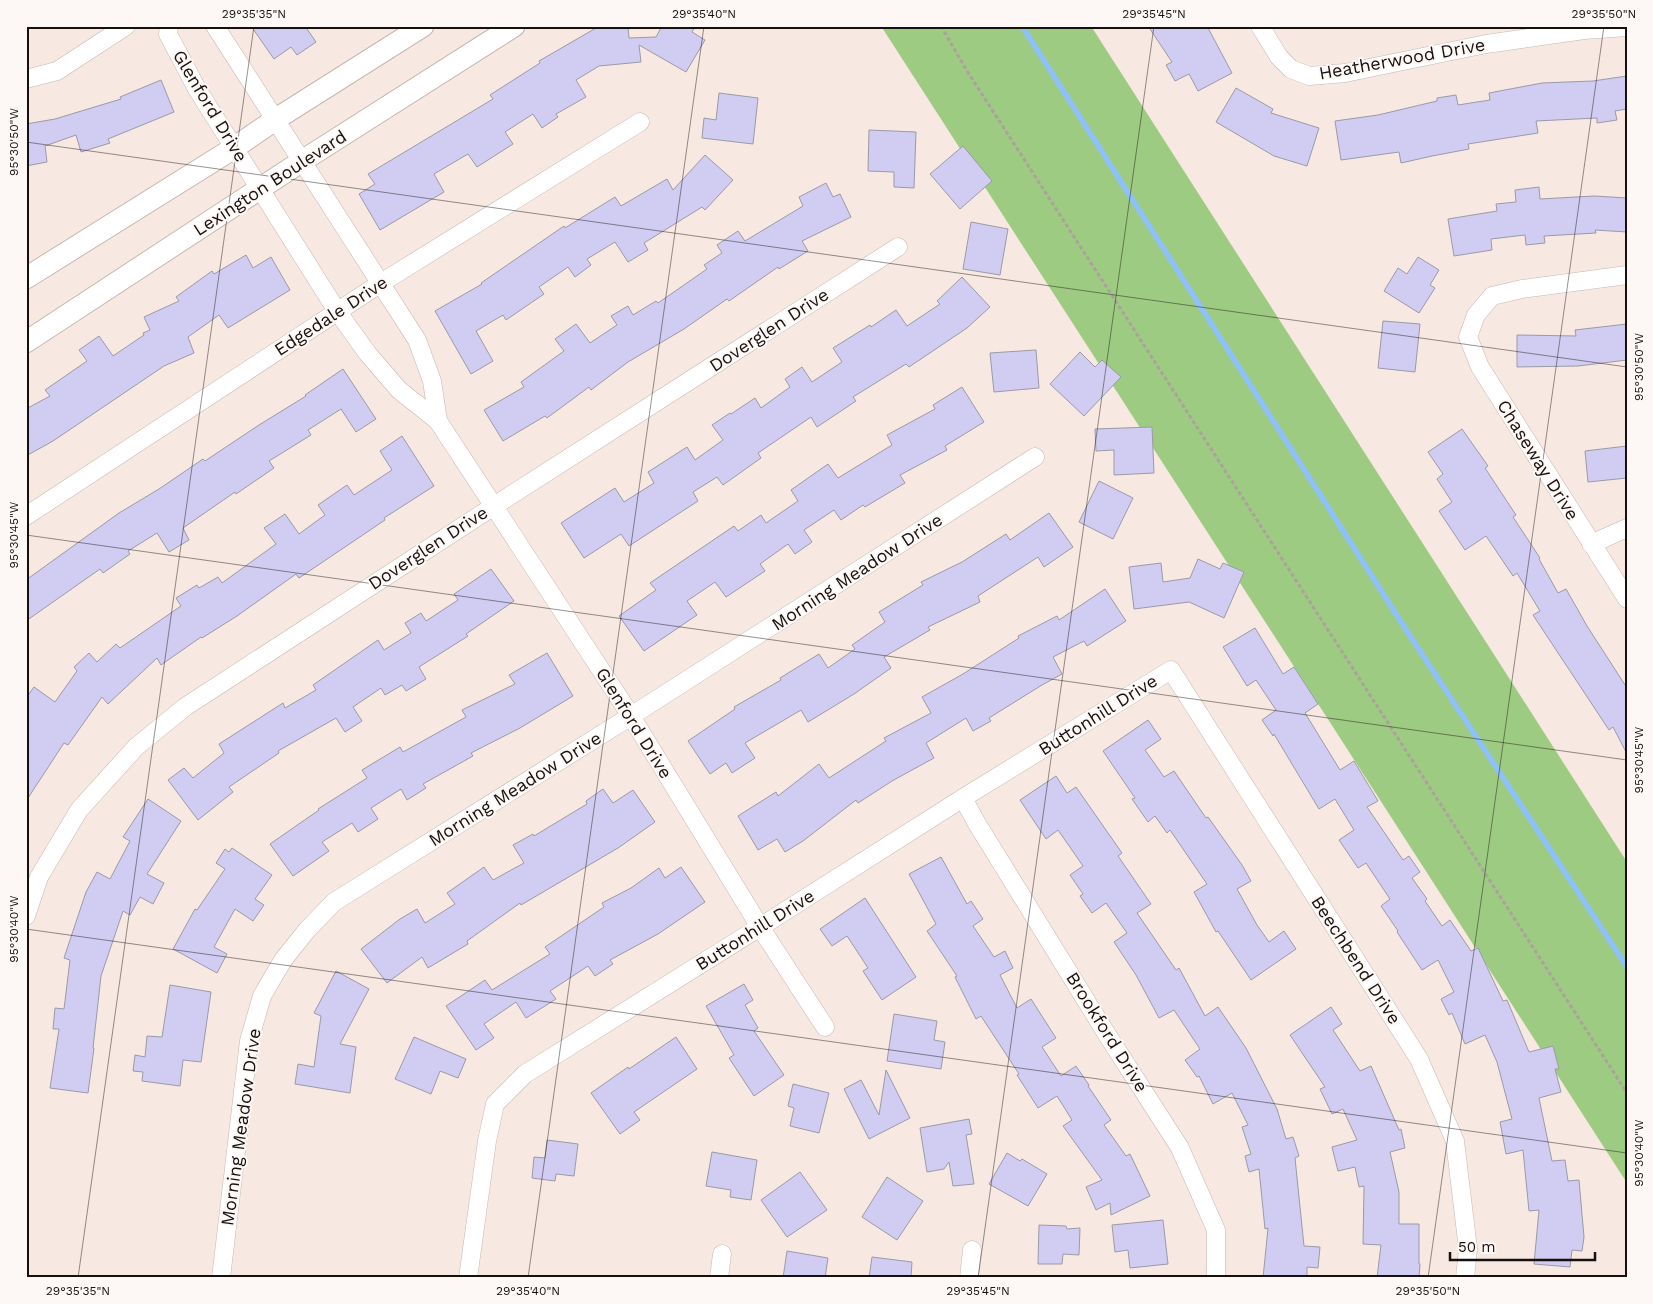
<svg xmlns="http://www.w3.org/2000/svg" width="1653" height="1304" font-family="'Work Sans',sans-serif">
<rect width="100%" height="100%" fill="#f7e8e1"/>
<polygon fill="#9ecb82" points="881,26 1091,26 1627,862 1627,1183"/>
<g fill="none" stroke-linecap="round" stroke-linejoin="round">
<polyline stroke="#8ec1fc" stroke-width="5.5" points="1022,26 1403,625 1627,967"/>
</g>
<g fill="#d1cdf2" stroke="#9b9aa7">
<polygon points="251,26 305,26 316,42 297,55 291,47 274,59"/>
<polygon points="618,26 628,26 629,38 656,37 662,26 695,26 692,32 705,40 686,72 639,45 641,62 599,66 576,80 586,97 556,114 558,117 542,128 533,114 505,132 513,144 477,167 468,154 434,174 444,192 380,230 359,194 375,184 368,174 493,99 490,95 540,63 539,61 596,28"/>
<polygon points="1148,26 1207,26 1232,73 1198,91 1189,74 1175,81 1166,65 1172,62"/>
<polygon points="1627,76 1627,109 1615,111 1617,120 1597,123 1597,118 1536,121 1538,133 1468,144 1469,149 1432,156 1401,163 1399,152 1341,160 1335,121 1378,115 1437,101 1437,98 1456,95 1458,105 1490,100 1489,93 1542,83 1593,81"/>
<polygon points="161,80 174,112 108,139 110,143 81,152 76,135 45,146 47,162 26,166 26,124 55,119 121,99 120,97"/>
<polygon points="1236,88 1273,109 1271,113 1319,128 1307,166 1274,156 1216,122"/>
<polygon points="719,93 758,98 753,144 702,138 704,118 716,120"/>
<polygon points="869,130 916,132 914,188 894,187 894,172 868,171"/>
<polygon points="963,146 992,181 960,209 930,174"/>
<polygon points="705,155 733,180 705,210 702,207 644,243 648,250 628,262 615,242 587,259 591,265 575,277 568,267 539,287 544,294 506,320 503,315 476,331 493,361 471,374 435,311 482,284 481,283 564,226 565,228 615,197 621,206 667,179 673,190"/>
<polygon points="826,183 833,197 840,194 851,217 802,241 808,251 779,269 778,267 729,301 727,299 684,329 628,362 591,390 589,387 547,418 545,416 503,441 484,410 524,387 521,382 564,351 555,339 576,324 590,343 617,325 611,316 628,306 633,315 656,301 658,303 707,269 704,265 722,253 717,245 738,231 745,241 803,206 799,197"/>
<polygon points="1539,187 1540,199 1594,196 1627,198 1627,232 1595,230 1596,233 1544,236 1545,243 1526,245 1525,235 1491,239 1492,250 1454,256 1448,219 1497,211 1496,204 1516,202 1515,190"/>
<polygon points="971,222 1008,229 1000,275 963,269"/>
<polygon points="246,255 253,268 271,257 290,290 228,328 219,315 188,337 194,353 164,366 53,441 26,456 26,409 50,396 45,390 87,361 79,350 99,336 113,356 144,335 143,333 150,330 144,317 179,301 176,297 212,271 214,274"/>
<polygon points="1418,257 1439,270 1430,285 1435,288 1419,313 1384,291 1398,268 1407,274"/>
<polygon points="962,277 990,307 967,328 909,367 906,364 853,397 856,401 817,427 811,417 758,453 761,458 723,485 717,477 693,492 698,501 629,546 621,534 584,558 561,523 615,488 624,502 654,483 648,472 687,447 695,460 723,440 712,425 730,413 731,414 755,398 761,408 790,387 785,379 802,367 812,382 842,362 833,348 870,325 871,327 896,310 907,326 940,304 937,301"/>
<polygon points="1383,321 1420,324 1415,372 1378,368"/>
<polygon points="1627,324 1627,360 1578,366 1517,367 1517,335 1576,336 1575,330"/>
<polygon points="1036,350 1039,388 994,392 990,353"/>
<polygon points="1080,352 1095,367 1102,360 1121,377 1084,416 1050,384"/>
<polygon points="343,369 376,419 356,432 341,409 308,430 311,435 269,461 274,468 236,494 235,492 183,528 189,540 169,552 157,533 128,551 130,554 103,573 100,569 26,621 26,580 119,513 159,489 203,459 205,461 259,425 306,396 305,395"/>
<polygon points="962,387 984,422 945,446 947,450 900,475 905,483 865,507 863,505 841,520 834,510 804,530 812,542 795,554 788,544 760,564 765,571 726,597 715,582 687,601 697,615 644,651 619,616 656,590 650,583 734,526 738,531 761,515 766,523 798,501 791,490 828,464 838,478 892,445 887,435 935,409 933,405"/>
<polygon points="1152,427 1154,473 1114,475 1114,450 1096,451 1095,429"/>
<polygon points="1462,429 1488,466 1485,468 1516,515 1513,517 1540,558 1539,559 1558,593 1566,589 1587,626 1627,688 1627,754 1613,727 1609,730 1533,615 1540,611 1517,573 1513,576 1486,536 1465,550 1439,511 1452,502 1437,479 1443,474 1428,452"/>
<polygon points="402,436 434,486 384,518 385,520 299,578 296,574 237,616 202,638 201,637 161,665 157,658 108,704 102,697 68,745 64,743 26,801 26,698 34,687 55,702 77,671 74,667 89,653 97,662 116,644 120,648 181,606 176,598 197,585 199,588 218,577 222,583 276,544 264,528 285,514 299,534 325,515 318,505 347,485 354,495 392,470 380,451"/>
<polygon points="1627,446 1627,478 1588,482 1585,451"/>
<polygon points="1099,481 1133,498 1113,539 1079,522"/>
<polygon points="1049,513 1073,547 1044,567 1038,557 978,596 980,602 928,627 930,630 884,657 891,668 854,694 808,722 801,710 745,743 755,758 732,773 726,763 710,774 688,741 735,709 734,707 781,680 780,678 819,654 828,668 855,649 852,645 885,622 879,612 923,585 921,582 962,562 1006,534 1010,540"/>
<polygon points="1198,559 1220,569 1223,563 1244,572 1224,618 1189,602 1134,609 1129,567 1161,563 1163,582 1190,578"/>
<polygon points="491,569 514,601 466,634 468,636 419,667 426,679 406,691 402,685 385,695 381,688 353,707 362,721 345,732 336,718 278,751 279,753 229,787 233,792 198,820 168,780 184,768 193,778 224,753 219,744 283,703 285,708 316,690 313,685 378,640 384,650 411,633 405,623 421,613 426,621 458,600 454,594"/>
<polygon points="1105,589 1126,621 1087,646 1084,641 1053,657 1062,674 1042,685 989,718 991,721 973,731 966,718 926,743 934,758 892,781 858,803 856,800 803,841 785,852 777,839 758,850 738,816 776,792 778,796 819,764 829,778 886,741 884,738 931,713 922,697 963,674 1019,638 1018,636 1057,616 1059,620"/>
<polygon points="1255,628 1283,674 1294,667 1318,704 1305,713 1340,770 1354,761 1378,801 1367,807 1403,860 1409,856 1420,872 1412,878 1427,899 1425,901 1442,926 1450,920 1471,951 1478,948 1503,1001 1507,1000 1529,1052 1553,1046 1559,1069 1555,1069 1561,1092 1539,1098 1552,1161 1565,1160 1568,1181 1579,1180 1584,1237 1582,1251 1572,1250 1570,1267 1534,1264 1539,1210 1529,1211 1523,1150 1506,1154 1500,1122 1512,1119 1497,1062 1485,1035 1465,1044 1452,1013 1449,1015 1441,999 1454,992 1438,960 1422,970 1397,932 1398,931 1381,906 1390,899 1366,863 1358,868 1339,840 1354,830 1335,799 1319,809 1274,734 1273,736 1262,720 1276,710 1256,680 1247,686 1223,647"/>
<polygon points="547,653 573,696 520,728 471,753 473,756 423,784 426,788 407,800 401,789 371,808 378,819 358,832 352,823 322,842 329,851 293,876 270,844 319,810 318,809 367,778 362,770 400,747 403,752 466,717 462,710 515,684 509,675"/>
<polygon points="1148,720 1161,739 1145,750 1164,777 1174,771 1206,818 1208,817 1242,865 1251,881 1237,889 1257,925 1269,942 1284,931 1296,949 1251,980 1218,931 1216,932 1194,892 1207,884 1170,830 1167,833 1155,816 1148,822 1132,799 1135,798 1103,751"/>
<polygon points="1056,776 1067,793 1076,787 1122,853 1118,856 1151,904 1137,913 1176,970 1179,968 1205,1016 1218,1007 1246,1048 1277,1109 1286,1139 1293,1137 1299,1156 1295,1158 1304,1246 1320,1247 1318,1268 1307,1267 1307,1277 1289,1276 1288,1278 1263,1278 1268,1228 1265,1229 1259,1169 1249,1172 1245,1156 1251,1154 1242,1127 1248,1125 1232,1093 1213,1104 1199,1076 1197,1077 1185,1060 1200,1049 1174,1010 1159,1018 1136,975 1114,942 1127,933 1106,903 1092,913 1080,896 1083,894 1070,875 1083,866 1058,830 1046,839 1020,800"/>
<polygon points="603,789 613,803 633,790 655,822 618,848 521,905 520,903 467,941 468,944 428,968 422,957 387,983 361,949 400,919 417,909 425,923 455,904 447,893 484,867 493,880 524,863 513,845 533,834 534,836 587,804 586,801"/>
<polygon points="148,799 181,821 147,874 164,883 153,904 140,897 130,915 123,911 101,976 93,1048 94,1048 88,1093 50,1088 59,1029 53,1029 55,1008 64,1009 70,960 64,958 86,892 97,872 110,879 130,841 123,837"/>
<polygon points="232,848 272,875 255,899 264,905 253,921 235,909 214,947 227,954 217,973 173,949 195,909 197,910 225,869 216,863 225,849 229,852"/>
<polygon points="941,857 967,904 971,901 983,919 973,926 994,957 1005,951 1013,968 1000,975 1017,1008 1031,999 1056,1038 1042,1047 1061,1076 1076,1066 1089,1085 1088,1086 1111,1120 1104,1125 1126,1156 1130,1154 1150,1196 1111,1215 1110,1203 1096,1210 1086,1187 1102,1180 1063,1126 1072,1120 1057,1096 1038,1108 1017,1075 1019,1074 981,1016 976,1019 955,977 957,976 927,931 936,924 909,874"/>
<polygon points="681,867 705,902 658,934 610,960 613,964 595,976 588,966 550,991 556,999 526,1018 516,1002 484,1024 494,1038 476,1050 446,1006 485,980 492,990 550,954 545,947 604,907 602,903 631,888 659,868 665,878"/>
<polygon points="865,898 916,977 882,1000 863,971 868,968 847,936 832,946 820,929"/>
<polygon points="336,971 369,989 340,1044 356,1047 350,1093 295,1084 298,1064 314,1067 321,1016 314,1013"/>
<polygon points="744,984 753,1000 745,1005 758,1028 754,1031 784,1075 754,1096 729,1058 734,1055 706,1006"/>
<polygon points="170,985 211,992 201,1062 183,1060 180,1086 142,1081 143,1072 133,1071 135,1055 145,1057 147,1036 162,1037"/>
<polygon points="1331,1007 1342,1024 1333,1030 1360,1071 1371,1066 1399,1130 1401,1129 1405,1148 1390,1152 1399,1192 1399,1224 1419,1224 1419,1264 1420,1264 1419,1278 1377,1278 1381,1245 1363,1244 1364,1186 1359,1187 1355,1167 1338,1171 1332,1147 1357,1140 1343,1109 1332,1114 1320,1089 1325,1087 1290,1035"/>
<polygon points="894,1014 937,1021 934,1040 945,1042 941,1069 887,1061"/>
<polygon points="414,1037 466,1059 458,1078 440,1071 431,1094 395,1079"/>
<polygon points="676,1037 697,1069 634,1112 640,1120 620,1134 591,1093 628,1067 629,1069"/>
<polygon points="886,1070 910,1118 869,1139 844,1089 861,1080 879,1115"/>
<polygon points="793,1084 829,1093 819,1133 790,1126 794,1108 788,1106"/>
<polygon points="969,1119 972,1134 966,1135 974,1184 953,1186 949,1162 944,1169 927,1172 920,1128"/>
<polygon points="547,1140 578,1144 574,1176 556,1174 555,1181 532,1178 534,1157 545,1158"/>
<polygon points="712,1152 757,1160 751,1200 730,1197 731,1190 706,1186"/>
<polygon points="1007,1153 1020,1161 1022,1159 1047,1174 1028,1206 989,1184"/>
<polygon points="800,1172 827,1210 787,1237 761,1200"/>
<polygon points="887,1177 923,1201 897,1240 862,1217"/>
<polygon points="1163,1220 1168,1264 1130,1268 1128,1250 1115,1252 1112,1225"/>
<polygon points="1039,1225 1066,1226 1067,1229 1080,1228 1079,1255 1063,1254 1062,1264 1038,1264"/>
<polygon points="787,1251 828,1258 825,1278 783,1278"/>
<polygon points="872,1257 912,1262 911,1278 869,1278"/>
</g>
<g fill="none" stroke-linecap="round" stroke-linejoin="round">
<defs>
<g id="minor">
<polyline points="169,26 168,34 197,89 337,311 368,354 399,390 438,421 631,716 760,927 825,1027"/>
<polyline points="215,26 417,340 432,381 438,421"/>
<polyline points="1260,26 1279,57 1291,69 1309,76 1345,73 1486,44 1584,30 1627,27"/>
<polyline points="26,79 57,71 126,26"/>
<polyline points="1627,275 1522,289 1492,296 1476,315 1468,337 1480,367 1627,599"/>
<polyline points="26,516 381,283 640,122"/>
<polyline points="1591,544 1627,528"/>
<polyline points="963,798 976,822 1106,1033 1180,1148 1216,1230 1216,1278"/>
<polyline points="26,916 39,877 79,810 136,747 185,707 494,506 898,247"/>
<polyline points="221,1278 249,1041 262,996 283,960 307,930 334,902 631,716 1035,457"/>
<polyline points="468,1278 487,1141 495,1104 525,1074 760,927 963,798 1171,670 1419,1059 1455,1141 1468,1249 1465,1278"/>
<polyline points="719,1278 722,1254"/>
<polyline points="969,1278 972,1250"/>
</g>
<g id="tertiary">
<polyline points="26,278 234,148 276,119 423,26"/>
<polyline points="26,342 302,161 514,26"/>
</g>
</defs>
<use href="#minor" stroke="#c6b8b1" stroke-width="19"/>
<use href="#tertiary" stroke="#c6b8b1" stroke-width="23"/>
<polyline stroke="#ada19c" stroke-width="3" stroke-dasharray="4 2.5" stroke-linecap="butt" points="941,26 967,71 1627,1093"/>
<use href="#minor" stroke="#fff" stroke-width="18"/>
<use href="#tertiary" stroke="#fff" stroke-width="21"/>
</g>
<path fill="none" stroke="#16110f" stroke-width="1" stroke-opacity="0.45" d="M 26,142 L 1627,367M 26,535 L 1627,760M 26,929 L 1627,1153M 78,1278 L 254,26M 528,1278 L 704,26M 978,1278 L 1154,26M 1428,1278 L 1604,26"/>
<g text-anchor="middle" stroke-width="4" stroke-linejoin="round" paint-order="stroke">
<g font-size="18" fill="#16110f" stroke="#fdf8f5">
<text transform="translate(1402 59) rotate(-10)" y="6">Heatherwood Drive</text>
<text transform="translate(210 106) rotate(59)" y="6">Glenford Drive</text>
<text transform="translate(270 183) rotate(-33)" y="6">Lexington Boulevard</text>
<text transform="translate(331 316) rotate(-33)" y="6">Edgedale Drive</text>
<text transform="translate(769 330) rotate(-33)" y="6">Doverglen Drive</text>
<text transform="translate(1538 460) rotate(58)" y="6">Chaseway Drive</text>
<text transform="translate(428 548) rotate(-33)" y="6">Doverglen Drive</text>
<text transform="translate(857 572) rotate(-33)" y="6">Morning Meadow Drive</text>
<text transform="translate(1098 715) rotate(-32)" y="6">Buttonhill Drive</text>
<text transform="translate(634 723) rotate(58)" y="6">Glenford Drive</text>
<text transform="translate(515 789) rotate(-32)" y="6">Morning Meadow Drive</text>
<text transform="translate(755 930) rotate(-32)" y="6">Buttonhill Drive</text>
<text transform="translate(1356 960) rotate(57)" y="6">Beechbend Drive</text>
<text transform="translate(1107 1032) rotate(58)" y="6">Brookford Drive</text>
<text transform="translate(241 1127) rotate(-82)" y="6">Morning Meadow Drive</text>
</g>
</g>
<rect width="1653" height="1304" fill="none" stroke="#fdf8f5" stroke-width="55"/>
<path d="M1450 1252v8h145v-8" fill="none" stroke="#16110f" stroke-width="2.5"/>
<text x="1458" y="1252" font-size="15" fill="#16110f" stroke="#fdf8f5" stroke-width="4" paint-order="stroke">50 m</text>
<rect x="28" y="28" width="1598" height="1248" fill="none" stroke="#16110f" stroke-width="2"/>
<g font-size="12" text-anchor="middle" fill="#16110f">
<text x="254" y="18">29°35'35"N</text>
<text x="704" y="18">29°35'40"N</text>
<text x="1154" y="18">29°35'45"N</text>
<text x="1604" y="18">29°35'50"N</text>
<text transform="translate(14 142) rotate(-90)" y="4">95°30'50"W</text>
<text transform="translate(1639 367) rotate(-90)" y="4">95°30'50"W</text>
<text transform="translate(14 535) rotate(-90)" y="4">95°30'45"W</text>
<text transform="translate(1639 760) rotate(-90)" y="4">95°30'45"W</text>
<text transform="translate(14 929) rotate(-90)" y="4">95°30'40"W</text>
<text transform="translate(1639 1153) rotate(-90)" y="4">95°30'40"W</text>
<text x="78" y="1295">29°35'35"N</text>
<text x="528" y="1295">29°35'40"N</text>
<text x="978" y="1295">29°35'45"N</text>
<text x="1428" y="1295">29°35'50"N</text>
</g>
</svg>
